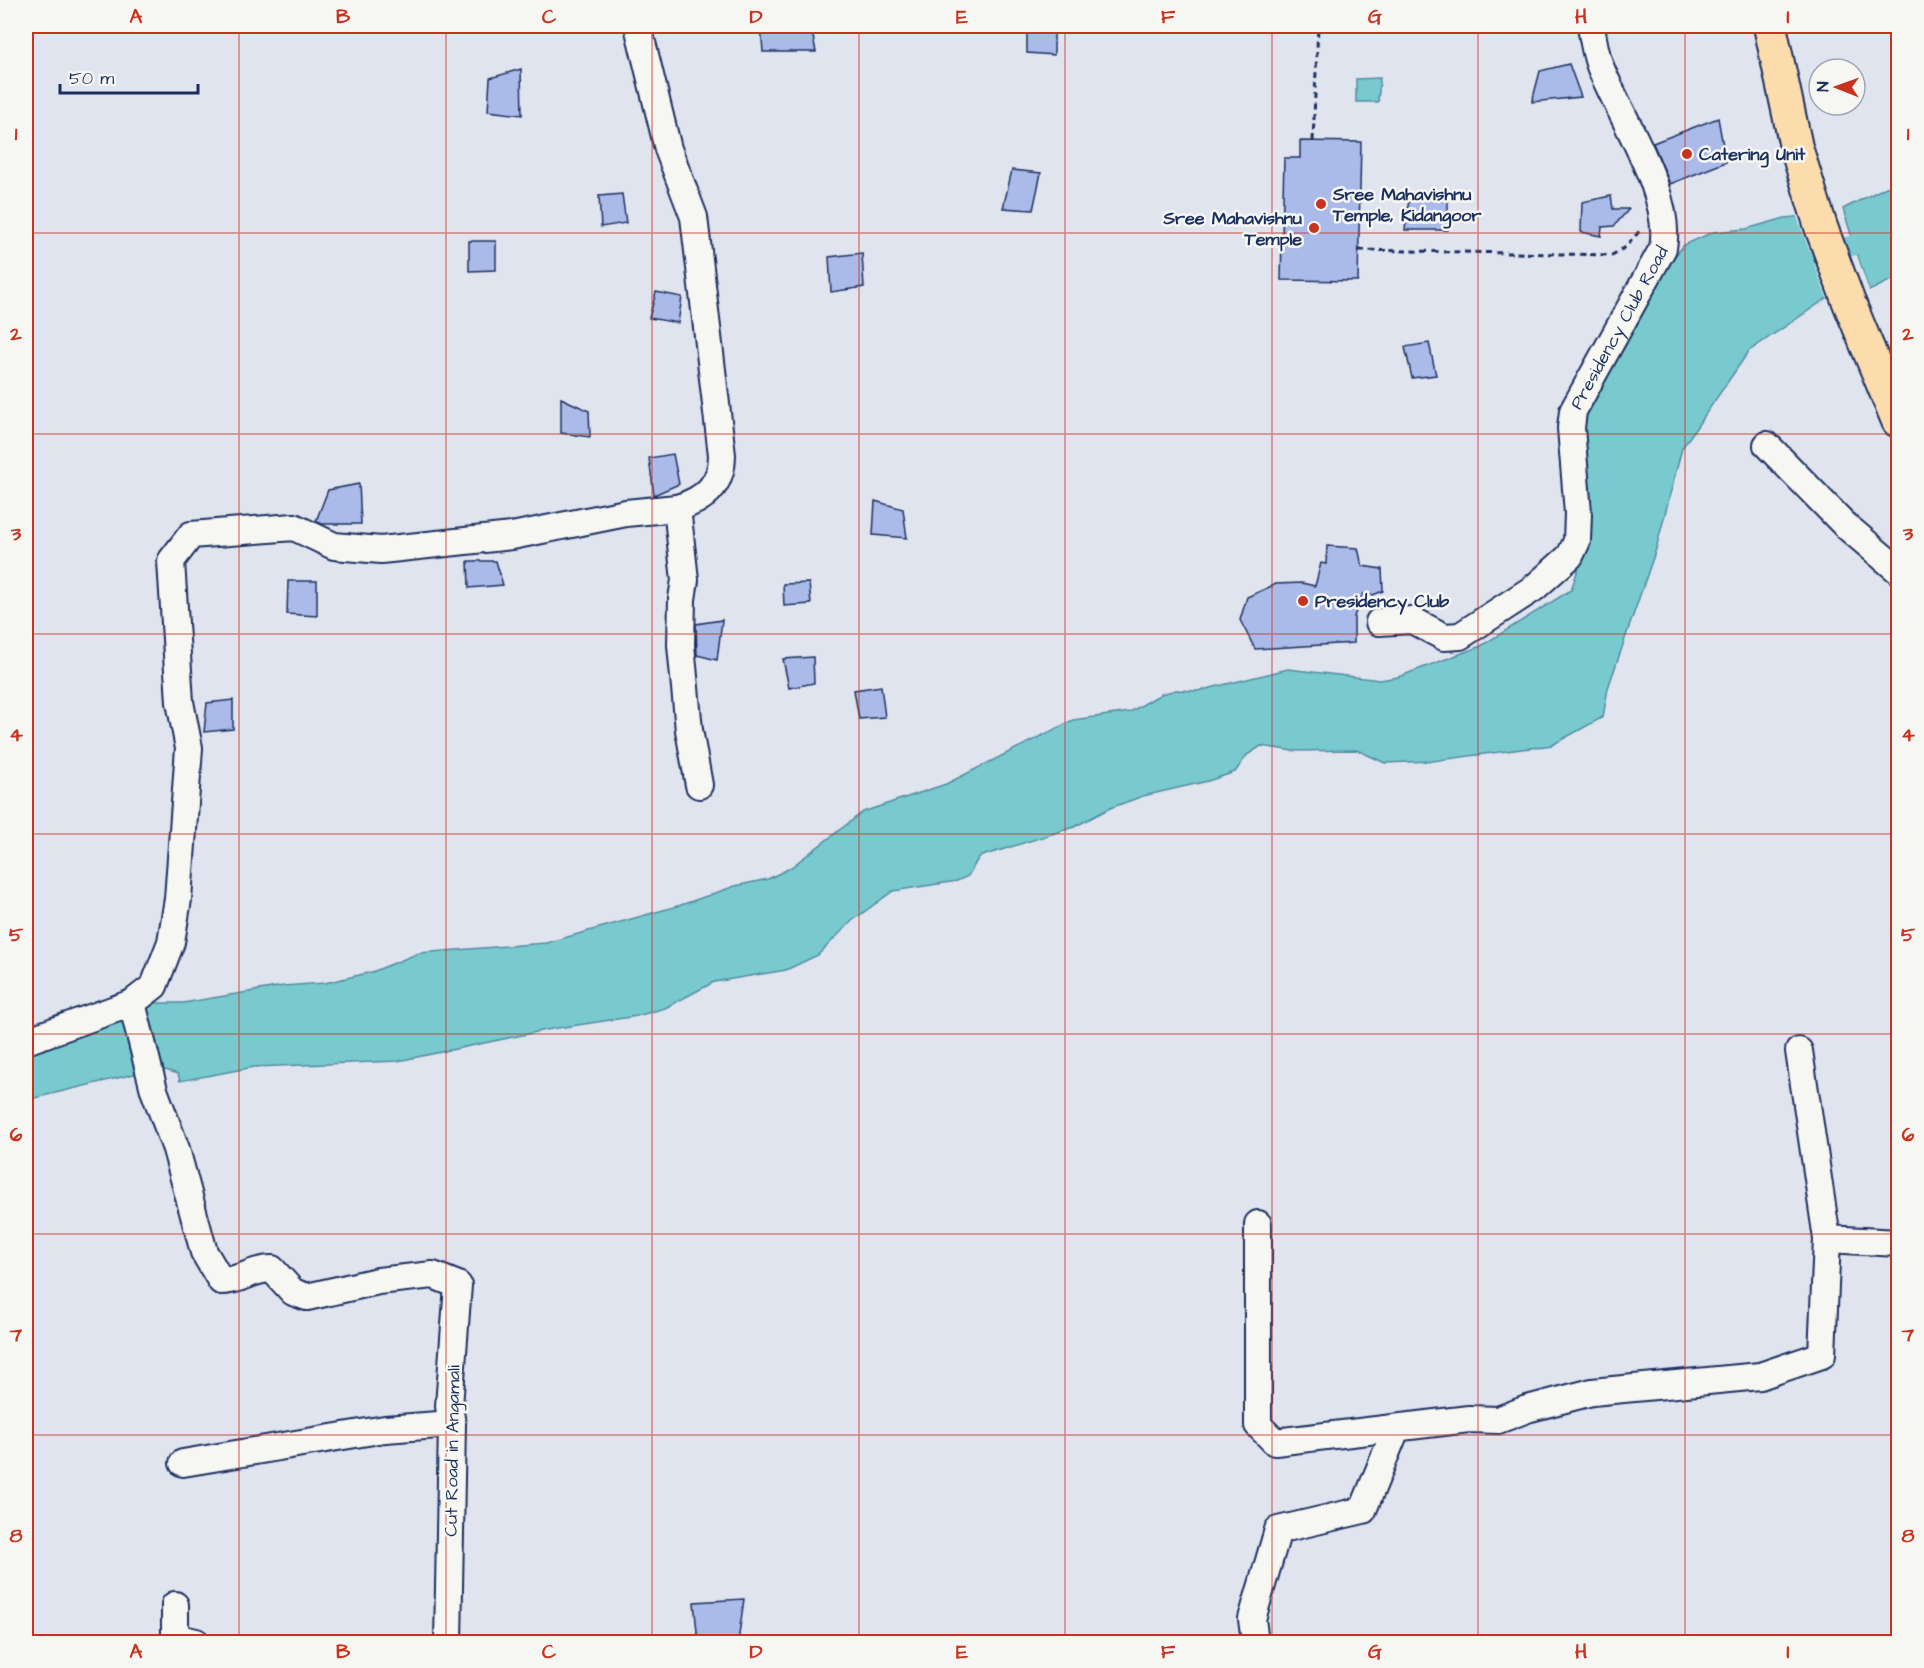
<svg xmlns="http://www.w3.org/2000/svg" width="1924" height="1668" font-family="'Architects Daughter',sans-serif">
<rect width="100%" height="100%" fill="#dfe4ef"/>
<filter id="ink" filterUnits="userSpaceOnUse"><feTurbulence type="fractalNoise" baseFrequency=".0167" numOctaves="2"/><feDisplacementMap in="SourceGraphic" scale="12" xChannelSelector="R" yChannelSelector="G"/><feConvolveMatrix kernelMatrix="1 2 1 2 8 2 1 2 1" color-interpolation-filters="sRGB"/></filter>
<g filter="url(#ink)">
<g fill="#78cacf" stroke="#538ca2" stroke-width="1.5">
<polygon points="1380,78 1378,102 1356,102 1356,79"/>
<polygon points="1898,186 1898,277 1869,291 1843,209 1886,187"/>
<polygon points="1804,216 1830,296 1749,351 1682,448 1656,549 1608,688 1603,717 1552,745 1432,761 1385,763 1357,750 1293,751 1261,746 1247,755 1235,772 1208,781 1143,796 1110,808 1074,827 979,857 968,876 957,881 893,891 853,920 818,955 786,970 714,982 665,1008 637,1016 551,1029 398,1061 254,1067 180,1081 178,1074 159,1068 26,1100 26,1051 152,1003 183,1003 283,986 325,983 372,972 419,953 546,943 681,905 735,886 768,879 790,868 863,812 946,784 1073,720 1130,712 1161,694 1176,690 1198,691 1288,669 1380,680 1398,677 1481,646 1571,590 1587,543 1589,481 1582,431 1588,411 1662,272 1684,245 1713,232 1746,229 1785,218"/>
</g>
<g fill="#dfe4ef">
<polygon points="1841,208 1869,291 1866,292"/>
<polygon points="1804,213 1833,298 1828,301 1796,214"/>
</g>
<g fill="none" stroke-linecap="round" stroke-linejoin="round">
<polyline stroke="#78cacf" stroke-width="20" points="1820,254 1898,234"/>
</g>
<g fill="#aabae9" stroke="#1b2f5e" stroke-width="1.5">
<polygon points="761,26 811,26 816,52 763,52"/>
<polygon points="1027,29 1054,33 1054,55 1027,53"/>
<polygon points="1569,64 1581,97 1532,102 1540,71"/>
<polygon points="521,69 522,115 488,111 490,78"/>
<polygon points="1718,118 1726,162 1670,184 1653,143"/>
<polygon points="1300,141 1361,142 1358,281 1281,280 1284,158 1300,158"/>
<polygon points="1012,170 1041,173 1033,210 1003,208"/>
<polygon points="622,194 626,223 601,227 599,196"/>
<polygon points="1448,196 1448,230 1405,230 1409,199"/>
<polygon points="1611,196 1613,209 1629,209 1614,226 1602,227 1601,236 1581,232 1582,202"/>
<polygon points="469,241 496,241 496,270 469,271"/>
<polygon points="862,253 864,287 831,292 829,257"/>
<polygon points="656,292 682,297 678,323 649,318"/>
<polygon points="1429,343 1436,375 1412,378 1405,347"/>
<polygon points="561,398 589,411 590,437 561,433"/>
<polygon points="673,454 679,484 654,495 649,458"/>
<polygon points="359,484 361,524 322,524 316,521 328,490"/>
<polygon points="875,501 903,509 907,538 873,535"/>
<polygon points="1327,546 1358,548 1362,566 1382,569 1383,591 1373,595 1363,594 1358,605 1354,617 1354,643 1255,649 1240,620 1247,597 1276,584 1302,583 1315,586 1321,563 1326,564"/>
<polygon points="468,561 496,561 503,585 469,588"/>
<polygon points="288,581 317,581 317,616 287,614"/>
<polygon points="809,583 811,604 784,606 783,584"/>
<polygon points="722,620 717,660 697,655 696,624"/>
<polygon points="813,657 814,683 789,688 783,659"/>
<polygon points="881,686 885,717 859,719 854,690"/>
<polygon points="233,700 233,729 204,732 207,703"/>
<polygon points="744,1599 738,1642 698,1642 694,1602"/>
</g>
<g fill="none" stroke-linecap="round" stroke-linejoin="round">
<defs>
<g id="minor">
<path d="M 638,26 L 668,149 L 694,217 L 722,455 C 722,484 705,500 677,508 L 685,580 L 682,599 L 681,645 L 689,730 L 699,785"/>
<polyline points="1767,445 1845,525 1898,570"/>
<path id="s1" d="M 1379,622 L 1412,620 L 1444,637 L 1460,636 L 1534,588 L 1570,556 L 1577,541 L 1578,513 L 1571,428 L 1573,411 L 1663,248 C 1673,194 1620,117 1600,66 C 1595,53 1593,39 1591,26"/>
<path d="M 132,1003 L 154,1090 L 176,1149 L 204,1252 L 221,1281 C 242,1281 251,1269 272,1269 L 293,1292 L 307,1297 L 378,1281 L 433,1275 L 458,1285 L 449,1406 L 452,1424 L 448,1642"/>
<polyline points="26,1041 132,1003 154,986 171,942 178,899 189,748 180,702 171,561 191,535 294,527 334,546 381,550 512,536 626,513 677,508"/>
<polyline points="1258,1224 1258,1425 1275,1442 1469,1419 1498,1420 1527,1409 1592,1392 1760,1376 1822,1355 1827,1239 1799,1051"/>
<polyline points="1827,1239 1898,1243"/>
<polyline points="183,1463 385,1429 452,1424"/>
<polyline points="175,1605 175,1637 196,1642"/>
<polyline points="1255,1642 1252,1619 1278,1530 1363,1510 1396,1429"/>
</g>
<polyline id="major" points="1770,26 1796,147 1821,227 1848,300 1898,421"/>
</defs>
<use href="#minor" stroke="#1b2f5e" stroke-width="30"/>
<use href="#major" stroke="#1b2f5e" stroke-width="36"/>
<g stroke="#1b2f5e" stroke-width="3" stroke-dasharray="6 4.5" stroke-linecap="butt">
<polyline points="1313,141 1318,26"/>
<polyline points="1359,250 1612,255 1626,247 1642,228"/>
</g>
<use href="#minor" stroke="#f6f6f2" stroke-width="26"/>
<use href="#major" stroke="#fcdcac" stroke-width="32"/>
</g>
</g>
<path fill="none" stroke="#c8321e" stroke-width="1.5" stroke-opacity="0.55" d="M 239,26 L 239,1642M 446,26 L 446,1642M 652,26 L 652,1642M 859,26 L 859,1642M 1065,26 L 1065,1642M 1272,26 L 1272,1642M 1478,26 L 1478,1642M 1685,26 L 1685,1642M 26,233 L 1898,233M 26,434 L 1898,434M 26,634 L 1898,634M 26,834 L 1898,834M 26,1034 L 1898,1034M 26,1234 L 1898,1234M 26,1435 L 1898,1435"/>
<g fill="#c8321e" stroke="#f6f6f2" stroke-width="2">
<circle cx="1687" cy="154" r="6"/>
<circle cx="1321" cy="204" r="6"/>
<circle cx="1314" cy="228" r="6"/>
<circle cx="1303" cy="601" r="6"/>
</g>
<g text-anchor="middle" stroke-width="5" stroke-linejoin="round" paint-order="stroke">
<g font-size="18" font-weight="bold" fill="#1b2f5e" stroke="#f6f6f2" text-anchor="start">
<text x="1699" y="160">Catering Unit</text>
<text x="1333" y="200">Sree Mahavishnu<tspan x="1333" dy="21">Temple, Kidangoor</tspan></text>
<text x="1302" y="224" text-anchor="end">Sree Mahavishnu<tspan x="1302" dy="21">Temple</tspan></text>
<text x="1315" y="607">Presidency Club</text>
</g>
<g font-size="18" fill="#1b2f5e" stroke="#f6f6f2">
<text dy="6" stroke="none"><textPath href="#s1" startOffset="464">Presidency Club Road</textPath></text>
<text transform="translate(452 1451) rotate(-89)" y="6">Cut Road in Angamali</text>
</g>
</g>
<rect width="1924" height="1668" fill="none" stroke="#f6f6f2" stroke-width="66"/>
<g transform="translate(1837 87) rotate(271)"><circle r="28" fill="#f6f6f2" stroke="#9ea6b7" stroke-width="1.5"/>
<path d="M0-4.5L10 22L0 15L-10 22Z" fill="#c8321e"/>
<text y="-9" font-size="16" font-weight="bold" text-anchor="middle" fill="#1b2f5e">N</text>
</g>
<path d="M60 84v9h138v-9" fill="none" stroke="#1b2f5e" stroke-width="3"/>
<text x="69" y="84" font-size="18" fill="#1b2f5e" stroke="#f6f6f2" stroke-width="4.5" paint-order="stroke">50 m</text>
<rect x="33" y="33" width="1858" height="1602" fill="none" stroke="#c8321e" stroke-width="2"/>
<g font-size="20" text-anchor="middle" font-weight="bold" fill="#c8321e">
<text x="136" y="23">A</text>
<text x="343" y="23">B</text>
<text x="549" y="23">C</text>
<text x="756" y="23">D</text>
<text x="962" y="23">E</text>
<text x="1168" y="23">F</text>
<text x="1375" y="23">G</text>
<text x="1581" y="23">H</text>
<text x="1788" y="23">I</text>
<text x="16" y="140">1</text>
<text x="1908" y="140">1</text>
<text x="16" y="340">2</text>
<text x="1908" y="340">2</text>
<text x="16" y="540">3</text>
<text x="1908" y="540">3</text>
<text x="16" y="741">4</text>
<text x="1908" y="741">4</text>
<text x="16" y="941">5</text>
<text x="1908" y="941">5</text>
<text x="16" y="1141">6</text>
<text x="1908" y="1141">6</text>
<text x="16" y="1341">7</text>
<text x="1908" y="1341">7</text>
<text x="16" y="1542">8</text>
<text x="1908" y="1542">8</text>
<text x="136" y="1658">A</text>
<text x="343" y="1658">B</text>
<text x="549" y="1658">C</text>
<text x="756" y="1658">D</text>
<text x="962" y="1658">E</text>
<text x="1168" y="1658">F</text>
<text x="1375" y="1658">G</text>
<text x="1581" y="1658">H</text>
<text x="1788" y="1658">I</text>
</g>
</svg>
